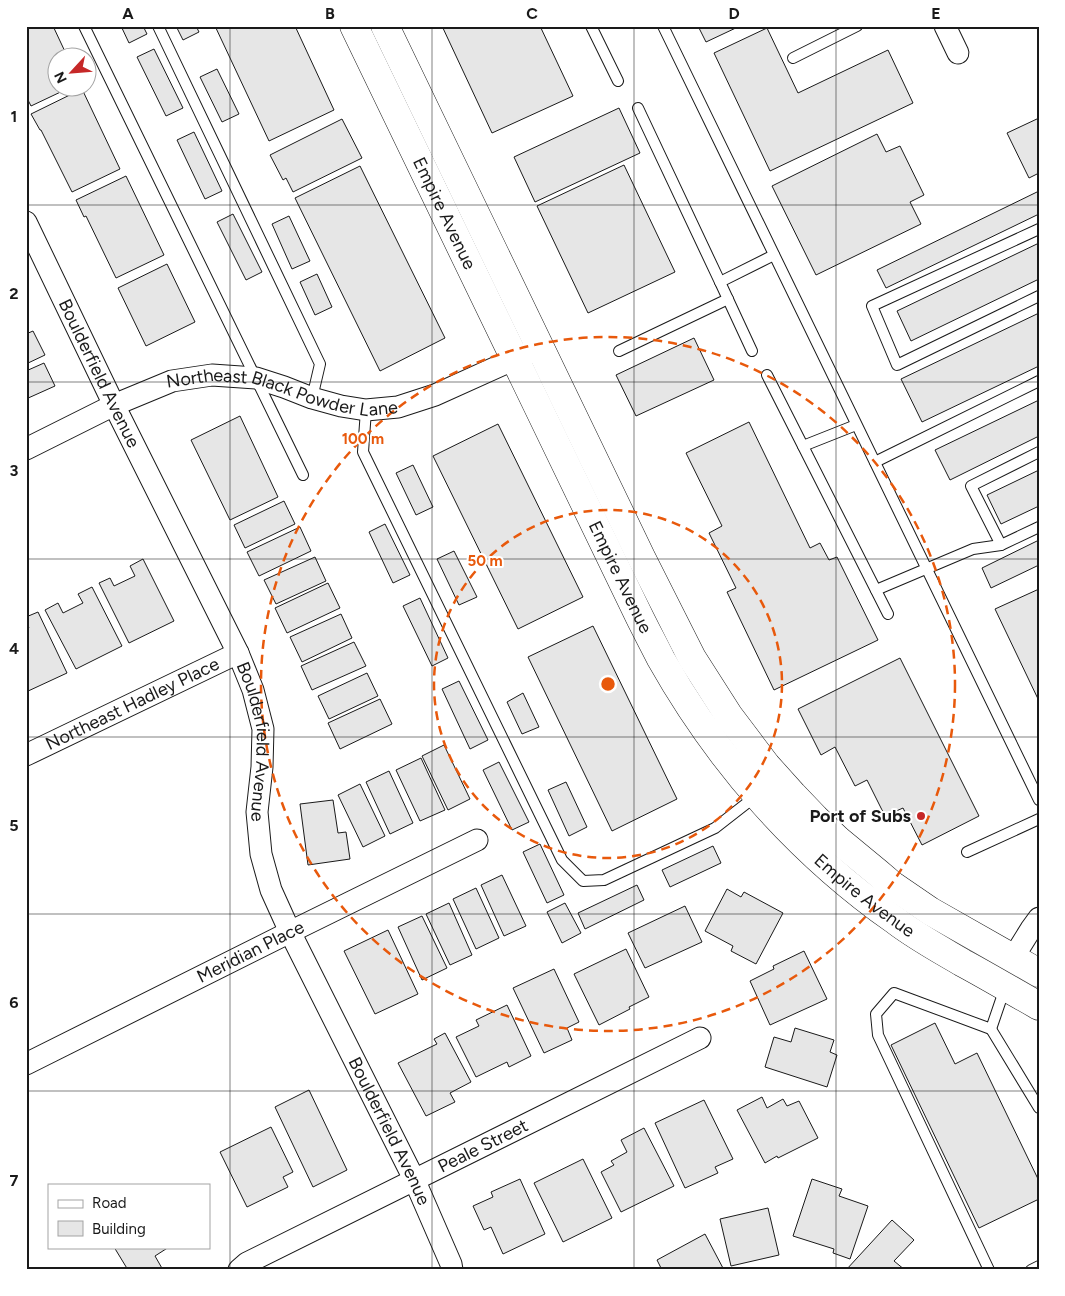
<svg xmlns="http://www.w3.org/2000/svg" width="1065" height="1296" font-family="Figtree,sans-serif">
<rect width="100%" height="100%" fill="#fff"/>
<g fill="#e6e6e6" stroke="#1a1a1a">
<polygon points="26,26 53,26 68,58 58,58 58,88 69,88 31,106 26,96"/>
<polygon points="121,26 143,26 147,34 129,43"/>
<polygon points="176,26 196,26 199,32 183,40"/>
<polygon points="215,26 295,26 334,110 269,141"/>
<polygon points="442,26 540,26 573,96 492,133"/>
<polygon points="698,26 740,26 706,42"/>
<polygon points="767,28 798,93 888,50 913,103 770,171 714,53"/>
<polygon points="154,49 183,108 166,116 137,57"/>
<polygon points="217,69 239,114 222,122 200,77"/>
<polygon points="82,89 120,169 72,192 41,130 40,130 31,114"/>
<polygon points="619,108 640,153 535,202 514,157"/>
<polygon points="1039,118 1039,173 1029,178 1007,133"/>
<polygon points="342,119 362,158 293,192 286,178 283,180 270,155"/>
<polygon points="194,132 222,191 205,199 177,140"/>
<polygon points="877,134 886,152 900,146 924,195 910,202 921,224 816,275 772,186"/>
<polygon points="624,165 675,272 588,313 537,206"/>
<polygon points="360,166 445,338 380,371 295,198"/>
<polygon points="126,176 164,255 116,278 86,216 84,217 76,200"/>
<polygon points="1039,191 1039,214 886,288 877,270"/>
<polygon points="233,214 262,272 246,280 217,222"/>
<polygon points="289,216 310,261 292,269 272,224"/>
<polygon points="1039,243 1039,279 911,341 897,311"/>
<polygon points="167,264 195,322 146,346 118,288"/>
<polygon points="317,274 332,307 315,315 300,282"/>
<polygon points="1039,313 1039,366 922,422 901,379"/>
<polygon points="33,331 45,355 26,364 26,334"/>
<polygon points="694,338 714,380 636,416 616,375"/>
<polygon points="44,363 55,386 26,399 26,371"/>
<polygon points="1039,400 1039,436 950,480 935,450"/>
<polygon points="240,416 278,497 230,520 191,440"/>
<polygon points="749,422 810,548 820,543 829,560 837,557 878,640 774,690 727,592 736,588 709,533 722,526 686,453"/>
<polygon points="498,424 583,597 518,629 433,456"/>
<polygon points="413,465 433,507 416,515 396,473"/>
<polygon points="1039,470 1039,506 1001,524 987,495"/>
<polygon points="284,501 295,524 245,548 234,525"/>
<polygon points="385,524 410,575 393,583 369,532"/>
<polygon points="300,527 311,551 259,576 247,552"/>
<polygon points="1039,540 1039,565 991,588 982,568"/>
<polygon points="454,551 477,597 459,605 437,559"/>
<polygon points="315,557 326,581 276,604 264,580"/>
<polygon points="143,559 174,621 129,643 99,583 110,578 114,586 135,576 130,566"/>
<polygon points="328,583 340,608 287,633 275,608"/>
<polygon points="92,587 122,646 76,669 45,610 58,603 63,613 83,603 78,594"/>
<polygon points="1039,589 1039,701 995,609"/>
<polygon points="420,598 448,658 432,666 403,606"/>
<polygon points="38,612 67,673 26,692 26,629 29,628 26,622 26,617"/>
<polygon points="341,614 352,638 302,662 290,637"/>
<polygon points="593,626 677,799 612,831 528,657"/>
<polygon points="354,642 366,666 312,690 301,666"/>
<polygon points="900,658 979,816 922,845 903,808 885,816 867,780 855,786 835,747 821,755 798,709"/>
<polygon points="367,673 378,696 329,719 318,696"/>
<polygon points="459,681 488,740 470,749 442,689"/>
<polygon points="523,693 539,727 522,734 507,702"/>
<polygon points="380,699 392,724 340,749 328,723"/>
<polygon points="444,745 470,799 448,810 422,756"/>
<polygon points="421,758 445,810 420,821 396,770"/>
<polygon points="499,762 529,822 512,830 483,770"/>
<polygon points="389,771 413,823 390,834 366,782"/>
<polygon points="566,782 587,827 569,836 548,790"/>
<polygon points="360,784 385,836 363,847 338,795"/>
<polygon points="333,800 338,833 346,832 350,859 308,865 300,804"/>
<polygon points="540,844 564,895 547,903 523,852"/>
<polygon points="713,846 721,863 670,887 662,870"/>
<polygon points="502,875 526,926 504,936 481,885"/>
<polygon points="637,885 644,900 585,929 578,913"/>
<polygon points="476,888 499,938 476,949 453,899"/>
<polygon points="727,889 741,897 744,892 783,913 756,964 731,951 733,946 705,931"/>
<polygon points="449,903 472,955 450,965 426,914"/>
<polygon points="565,903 581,933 562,943 547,912"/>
<polygon points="685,906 702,942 645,968 628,933"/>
<polygon points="422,916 447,968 422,980 398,927"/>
<polygon points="388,930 418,994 375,1014 344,951"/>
<polygon points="626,949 649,997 629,1007 630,1009 599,1025 574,974"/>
<polygon points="804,951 827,999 770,1025 750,981 774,969 773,966"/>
<polygon points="554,969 579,1022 567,1028 572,1040 544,1053 513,988"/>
<polygon points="507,1005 531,1056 509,1067 507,1062 476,1077 456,1037 479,1026 476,1020"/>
<polygon points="935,1023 955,1064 977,1053 1039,1181 1039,1199 979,1228 891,1045"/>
<polygon points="795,1028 834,1040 830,1052 837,1055 827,1087 765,1067 774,1037 791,1042"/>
<polygon points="445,1033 471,1082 450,1093 455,1102 426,1116 398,1063 437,1044 434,1039"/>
<polygon points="309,1090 347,1170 313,1187 275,1107"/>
<polygon points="762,1097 767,1108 783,1099 787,1106 799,1101 818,1138 778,1158 777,1156 765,1163 737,1110"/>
<polygon points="704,1100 733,1159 715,1167 718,1173 685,1188 655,1123"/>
<polygon points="271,1127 293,1172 283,1177 288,1187 247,1207 220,1152"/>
<polygon points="644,1128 674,1186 621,1212 601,1172 614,1165 611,1161 627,1152 621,1140"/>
<polygon points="583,1159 612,1218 563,1242 534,1183"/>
<polygon points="520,1179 545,1234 503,1254 491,1227 484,1230 473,1206 493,1197 491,1192"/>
<polygon points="812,1179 842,1189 839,1196 868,1206 850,1259 833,1253 834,1249 793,1236"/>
<polygon points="768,1208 779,1255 731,1266 720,1219"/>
<polygon points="892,1220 914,1240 894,1261 905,1270 846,1270"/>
<polygon points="705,1234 724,1270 662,1270 657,1260"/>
<polygon points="114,1247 169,1247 155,1256 163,1270 128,1270"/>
</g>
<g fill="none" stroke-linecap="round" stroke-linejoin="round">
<defs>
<g id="lane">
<polyline points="84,26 303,475"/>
<polyline points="158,26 320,364 312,398"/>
<polyline points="591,26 618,81"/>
<polyline points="663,26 1039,800"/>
<polyline points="793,58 857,26"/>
<polyline points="638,108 720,282"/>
<polyline points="1039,229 872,306 897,365 1039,296"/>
<polyline points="619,351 728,299"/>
<polyline points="752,351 720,282 774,255"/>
<polyline points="767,375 888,614"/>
<polyline points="366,410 363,452 562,860 583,881 604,880 715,828 756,796"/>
<polyline points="803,446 856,425"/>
<polyline points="875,462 1039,381"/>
<polyline points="1001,545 971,486 1039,452"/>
<polyline points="876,590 973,549 1001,545 1039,527"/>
<polyline points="967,852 1039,819"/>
<polyline points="991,1029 1039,1108"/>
<polyline points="989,1270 878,1035 876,1014 894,993 991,1029 1005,988"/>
<polyline points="1031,1270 1039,1266"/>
</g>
<g id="street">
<polyline points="945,26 958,53"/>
<path id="s1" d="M 26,222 L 114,405 L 238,653 L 253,690 L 263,729 L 262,767 L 257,812 L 261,854 L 271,890 L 290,932 L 414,1179 L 451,1264 L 452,1270"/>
<path id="s2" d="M 26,449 L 114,405 L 172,381 L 212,375 L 256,378 L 284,387 L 312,398 L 341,406 L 366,410 L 398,407 L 435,395 L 528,353"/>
<path id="s3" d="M 26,755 L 238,653"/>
<polyline points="1013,958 1031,929 1039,918"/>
<path id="s4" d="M 26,1064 L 290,932 L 477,840"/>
<path id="s5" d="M 239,1270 L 247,1263 L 700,1038"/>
</g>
<g id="highway">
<path id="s6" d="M 354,26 L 640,618 C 647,632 654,645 661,659 C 719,762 799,853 896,921 C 917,937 941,950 963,963 C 989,977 1014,992 1039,1006"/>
<polyline points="385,26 641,557 692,658 729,716 766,765 793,795 815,818 838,840 878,873 892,885 930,911 1039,973"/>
</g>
</defs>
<use href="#lane" stroke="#1a1a1a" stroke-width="12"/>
<use href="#street" stroke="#1a1a1a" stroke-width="23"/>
<use href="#highway" stroke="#1a1a1a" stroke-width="29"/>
<use href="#lane" stroke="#fff" stroke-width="10"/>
<use href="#street" stroke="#fff" stroke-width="21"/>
<use href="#highway" stroke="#fff" stroke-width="28"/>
</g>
<path fill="none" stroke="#1a1a1a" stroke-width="1" stroke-opacity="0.55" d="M 230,26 L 230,1270M 432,26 L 432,1270M 634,26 L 634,1270M 836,26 L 836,1270M 26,205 L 1039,205M 26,382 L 1039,382M 26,559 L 1039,559M 26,737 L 1039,737M 26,914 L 1039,914M 26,1091 L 1039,1091"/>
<g fill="none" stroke="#e8590c" stroke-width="2.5" stroke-dasharray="9 6">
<circle cx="608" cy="684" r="174"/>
<circle cx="608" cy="684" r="347"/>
</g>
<circle fill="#c62828" stroke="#fff" stroke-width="2" cx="921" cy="816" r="5"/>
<g text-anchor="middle" stroke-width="4" stroke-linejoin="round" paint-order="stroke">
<g font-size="18" fill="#1a1a1a" stroke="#fff">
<text dy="6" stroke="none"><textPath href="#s6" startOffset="208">Empire Avenue</textPath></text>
<text dy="6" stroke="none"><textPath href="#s1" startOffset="168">Boulderfield Avenue</textPath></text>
<text dy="6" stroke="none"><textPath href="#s2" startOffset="274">Northeast Black Powder Lane</textPath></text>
<text dy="6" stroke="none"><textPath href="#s6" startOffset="612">Empire Avenue</textPath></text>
<text dy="6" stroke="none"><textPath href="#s3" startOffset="118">Northeast Hadley Place</textPath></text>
<text dy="6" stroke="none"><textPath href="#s1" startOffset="572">Boulderfield Avenue</textPath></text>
<text dy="6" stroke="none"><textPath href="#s6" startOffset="1018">Empire Avenue</textPath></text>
<text dy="6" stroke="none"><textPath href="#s4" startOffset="251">Meridian Place</textPath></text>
<text dy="6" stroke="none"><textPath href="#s1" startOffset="992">Boulderfield Avenue</textPath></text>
<text dy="6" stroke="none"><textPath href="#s5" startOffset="274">Peale Street</textPath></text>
</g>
<g font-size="18" font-weight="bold" fill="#1a1a1a" stroke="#fff" text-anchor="end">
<text x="911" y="822">Port of Subs</text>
</g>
</g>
<circle cx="608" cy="684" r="8" fill="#e8590c" stroke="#fff" stroke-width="2.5"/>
<g font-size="15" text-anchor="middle" font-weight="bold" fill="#e8590c" stroke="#fff" stroke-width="4" stroke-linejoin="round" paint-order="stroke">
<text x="363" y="444">100 m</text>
<text x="485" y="566">50 m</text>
</g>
<rect width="1065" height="1296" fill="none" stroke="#ffffff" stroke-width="55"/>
<rect x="48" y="1184" width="162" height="65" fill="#ffffff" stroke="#a3a3a3"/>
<rect x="58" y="1200" width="25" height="8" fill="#ffffff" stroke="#a3a3a3"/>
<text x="92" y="1208" font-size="15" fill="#1a1a1a">Road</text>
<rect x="58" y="1221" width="25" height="15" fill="#e6e6e6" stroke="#a3a3a3"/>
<text x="92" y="1234" font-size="15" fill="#1a1a1a">Building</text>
<g transform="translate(72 72) rotate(244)"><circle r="24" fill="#ffffff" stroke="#a3a3a3"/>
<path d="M0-4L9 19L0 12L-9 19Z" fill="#c62828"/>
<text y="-8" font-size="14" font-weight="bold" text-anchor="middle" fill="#1a1a1a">N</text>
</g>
<rect x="28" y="28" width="1010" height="1240" fill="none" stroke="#1a1a1a" stroke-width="2"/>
<g font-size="16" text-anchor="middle" font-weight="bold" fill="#1a1a1a">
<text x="128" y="19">A</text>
<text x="330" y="19">B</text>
<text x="532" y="19">C</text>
<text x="734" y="19">D</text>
<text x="936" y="19">E</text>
<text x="14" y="122">1</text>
<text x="14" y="299">2</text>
<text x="14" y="476">3</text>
<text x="14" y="654">4</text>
<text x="14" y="831">5</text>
<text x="14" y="1008">6</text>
<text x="14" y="1186">7</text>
</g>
</svg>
